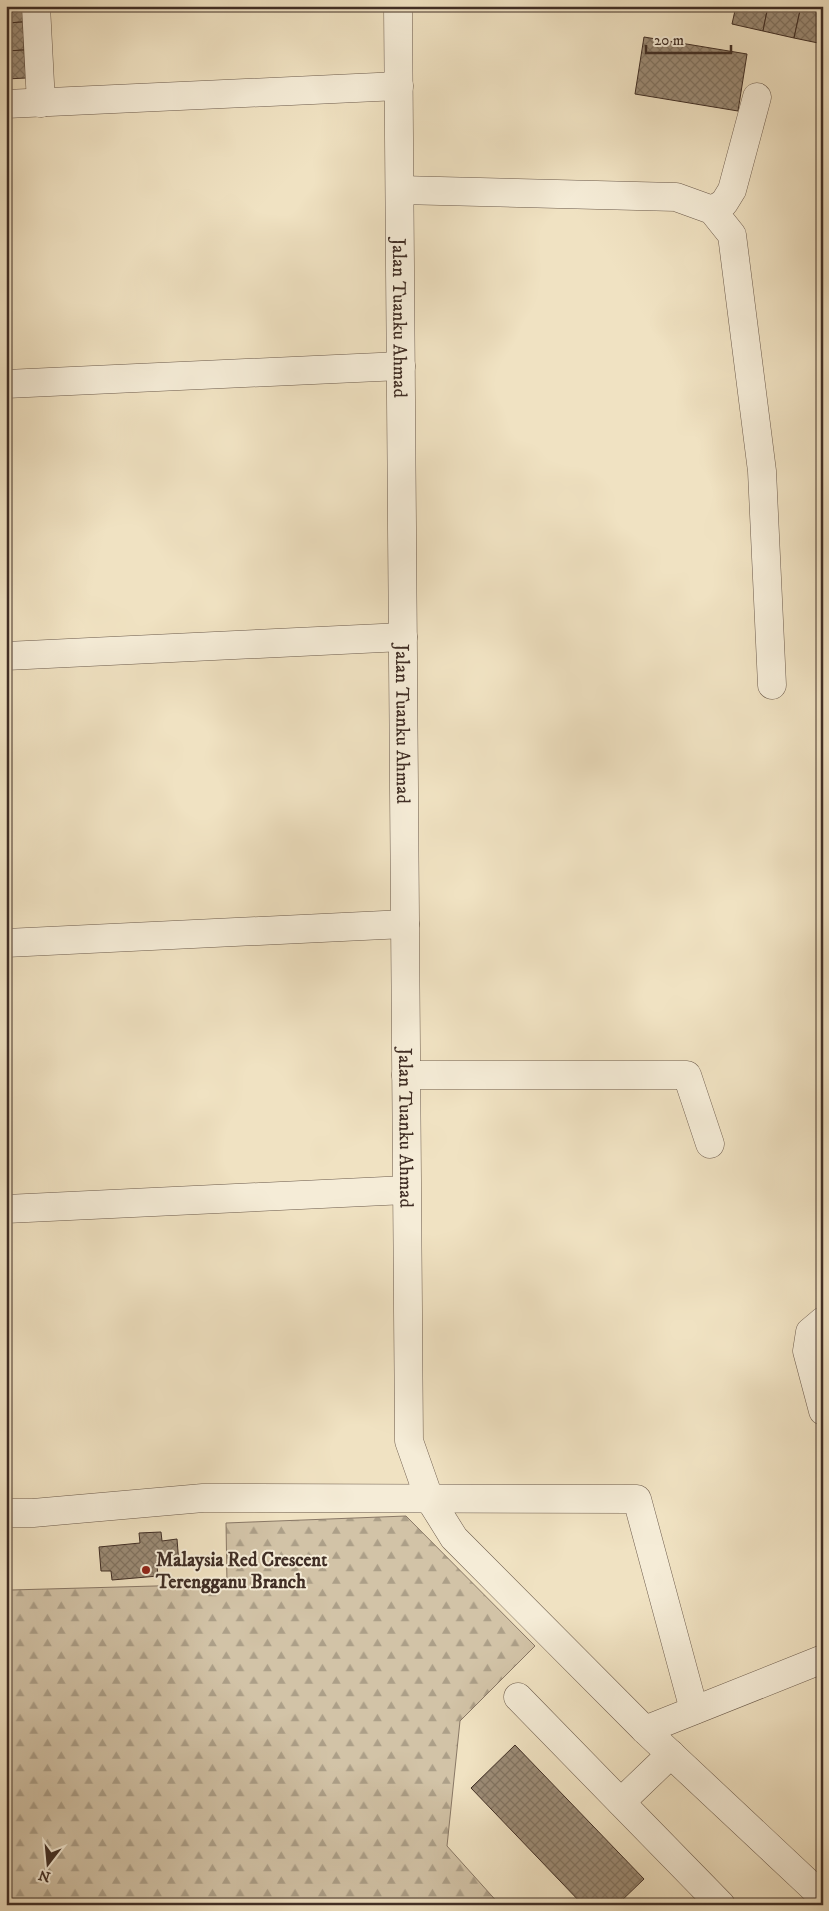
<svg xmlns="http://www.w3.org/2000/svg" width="829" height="1911" font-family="'IM FELL DW Pica',serif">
<defs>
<pattern id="forest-firs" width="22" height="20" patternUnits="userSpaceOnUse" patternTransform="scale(1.25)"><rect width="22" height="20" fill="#d2c3a7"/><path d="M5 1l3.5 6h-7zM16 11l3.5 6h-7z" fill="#ac9f88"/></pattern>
<pattern id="building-cross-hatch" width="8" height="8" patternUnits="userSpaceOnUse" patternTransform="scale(1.25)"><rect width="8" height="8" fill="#9c8c77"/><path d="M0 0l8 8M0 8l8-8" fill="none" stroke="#817361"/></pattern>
</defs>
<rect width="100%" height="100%" fill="#f0e2c2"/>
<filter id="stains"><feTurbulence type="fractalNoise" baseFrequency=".004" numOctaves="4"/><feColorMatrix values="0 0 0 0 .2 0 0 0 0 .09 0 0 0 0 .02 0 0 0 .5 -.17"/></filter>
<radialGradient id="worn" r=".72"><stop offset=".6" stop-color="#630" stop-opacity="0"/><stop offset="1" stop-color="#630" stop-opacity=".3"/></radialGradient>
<polygon fill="url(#forest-firs)" stroke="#897866" points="406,1516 535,1646 460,1721 447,1846 500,1905 6,1905 6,1535 9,1535 11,1590 227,1584 226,1523"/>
<g fill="url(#building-cross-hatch)" stroke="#402e25">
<polygon points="6,6 22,6 23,22 6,23"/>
<polygon points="736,6 768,6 763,31 732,24"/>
<polygon points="768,6 801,6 794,38 763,31"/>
<polygon points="801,6 823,6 823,44 794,38"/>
<polygon points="23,22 24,50 6,51 6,23"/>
<polygon points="644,37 747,54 738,111 635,94"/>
<polygon points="24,50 26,78 6,79 6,51"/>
<polygon points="161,1532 162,1541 177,1539 179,1564 157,1566 158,1576 112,1580 111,1571 101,1571 99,1547 140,1543 139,1533"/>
<polygon points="515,1745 644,1879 617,1905 583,1905 471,1788"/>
</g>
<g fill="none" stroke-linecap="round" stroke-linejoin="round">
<defs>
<g id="minor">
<polyline points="36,6 41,103"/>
<path id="s1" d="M 398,6 L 409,1441 L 429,1498 L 454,1538 L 645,1730 L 823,1897"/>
<polyline points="6,104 399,86"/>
<polyline points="400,190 676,197 712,210 732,235 762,471 772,685"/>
<polyline points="712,210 724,203 732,190 757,97"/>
<polyline points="6,384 401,366"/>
<polyline points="6,656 403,637"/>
<polyline points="6,943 405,924"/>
<polyline points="406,1075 687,1075 710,1144"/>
<polyline points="6,1209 406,1190"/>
<polyline points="823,1321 810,1332 807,1351 823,1411"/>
<polyline points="6,1513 33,1513 203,1498 637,1499 694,1710"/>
<polyline points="518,1697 721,1905"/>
<polyline points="645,1730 823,1659"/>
<polyline points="621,1802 671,1754"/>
</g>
</defs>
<use href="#minor" stroke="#6c5b4c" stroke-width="29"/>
<use href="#minor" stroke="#f5ecd7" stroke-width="28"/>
</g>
<circle fill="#8f2418" stroke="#f5ecd7" stroke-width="2" cx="146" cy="1570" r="5"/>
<g text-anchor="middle" stroke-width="4" stroke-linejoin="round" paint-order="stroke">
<g font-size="19" fill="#402e25" stroke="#f5ecd7">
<text dy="7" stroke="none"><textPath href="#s1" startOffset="312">Jalan Tuanku Ahmad</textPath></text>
<text dy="7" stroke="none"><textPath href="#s1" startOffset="718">Jalan Tuanku Ahmad</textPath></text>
<text dy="7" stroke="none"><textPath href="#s1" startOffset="1122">Jalan Tuanku Ahmad</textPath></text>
</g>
<g font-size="19" font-weight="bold" fill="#402e25" stroke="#f5ecd7" text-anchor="start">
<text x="156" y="1566">Malaysia Red Crescent<tspan x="156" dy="22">Terengganu Branch</tspan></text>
</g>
</g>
<rect width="829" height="1911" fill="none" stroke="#f0e2c2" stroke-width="25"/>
<rect x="8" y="8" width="814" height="1896" fill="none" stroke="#402e25" stroke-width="2.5"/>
<rect x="12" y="12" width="804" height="1886" fill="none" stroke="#402e25"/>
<g transform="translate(48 1864) rotate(196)" stroke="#f5ecd7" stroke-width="4" paint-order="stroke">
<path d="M0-4L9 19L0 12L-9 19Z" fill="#402e25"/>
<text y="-8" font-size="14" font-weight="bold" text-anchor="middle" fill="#402e25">N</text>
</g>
<path d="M646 45v8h85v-8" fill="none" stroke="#402e25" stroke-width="2.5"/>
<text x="654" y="45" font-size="15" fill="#402e25" stroke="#f5ecd7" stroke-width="4" paint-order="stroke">20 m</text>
<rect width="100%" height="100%" filter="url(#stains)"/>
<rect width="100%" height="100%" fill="url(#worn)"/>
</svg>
